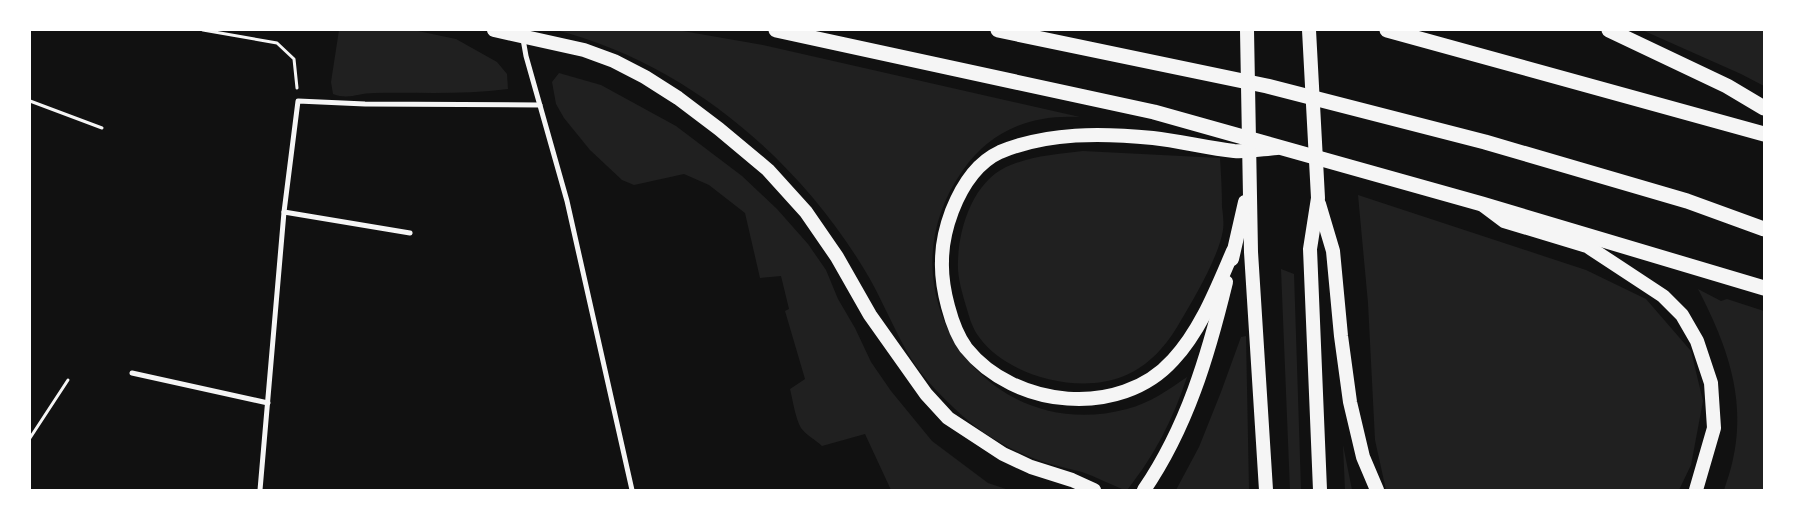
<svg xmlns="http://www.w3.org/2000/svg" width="1794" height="520" font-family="Manrope,sans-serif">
<rect width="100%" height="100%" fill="#111"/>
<g fill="#202020">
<path d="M 339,30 L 413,30 L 456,39 L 497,62 L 507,74 L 508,89 C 464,95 419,92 374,93 C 358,93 349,100 333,94 L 331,82 Z"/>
<path d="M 556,30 L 677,30 L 763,45 L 1080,117 C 1032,114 991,130 963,170 C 877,291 985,447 1127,409 C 1150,403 1168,390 1187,377 C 1173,419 1155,455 1127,490 L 1124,490 C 1110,484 1096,477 1082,472 C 1067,468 1052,465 1038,460 C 1008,449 977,431 954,408 C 936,391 918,372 906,350 C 891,323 880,295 864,269 C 796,157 685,63 556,30 Z"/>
<polygon points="1642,30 1764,30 1764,86 1741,74"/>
<path d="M 559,73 L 601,85 L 676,126 L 742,176 L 777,209 L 808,244 L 826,270 L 838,299 L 855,328 L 871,362 L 891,391 L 932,441 L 988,483 L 1009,490 L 891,490 L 865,434 L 822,446 C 816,440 806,435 801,428 C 795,417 793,401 790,389 L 805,379 L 785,311 L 789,309 L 781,276 L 760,278 L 745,213 L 709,185 L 684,174 L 634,185 L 622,180 L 590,150 L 564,118 L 556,104 L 552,82 Z"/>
<path d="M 1083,151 L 1220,158 C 1221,174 1222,191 1222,207 C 1223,214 1224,223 1223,230 C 1219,256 1194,299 1180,322 C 1167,345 1149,366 1124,376 C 1079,395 1007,376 979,337 C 972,328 969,316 966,306 C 962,292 957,276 958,261 C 959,227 973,183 1006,167 C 1030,156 1057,154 1083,151 Z"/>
<polygon points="1358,195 1586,270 1646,299 1691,351 1703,401 1691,465 1679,490 1386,490 1375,440 1368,303"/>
<polygon points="1281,269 1294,274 1301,490 1290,490"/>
<path d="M 1698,289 L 1721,301 L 1727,299 L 1764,311 L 1764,490 L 1724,490 C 1752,417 1733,356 1698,289 Z"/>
<polygon points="1246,336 1249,490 1176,490 1199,447 1221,392 1241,337"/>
<polygon points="1343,445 1352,490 1345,490"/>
</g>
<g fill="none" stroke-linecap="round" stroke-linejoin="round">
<g stroke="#f5f5f5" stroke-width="3">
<polyline points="203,30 277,43 294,59 297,88"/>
<polyline points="30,101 102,128"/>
<polyline points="30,438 68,380"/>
</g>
<g stroke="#f5f5f5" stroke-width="5">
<polyline points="523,39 526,56 567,201 632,490"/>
<polyline points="284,212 410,233"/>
<polyline points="132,373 268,403"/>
<polyline points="260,490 284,212 298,101 365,104 540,105"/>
</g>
<g stroke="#f5f5f5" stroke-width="14">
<polyline points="494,30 584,50 614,61 645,77 678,98 719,129 768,170 806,212 837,257 870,315 926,394 948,418 1003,454 1031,467 1072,480 1094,490"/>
<polyline points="1247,30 1251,252 1266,490"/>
<polyline points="1309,30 1318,198 1310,249 1320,490"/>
<polyline points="1319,204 1333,251 1341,336 1350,402 1363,457 1377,490"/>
<polyline points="1484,206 1504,221 1587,246 1663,296 1682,315 1697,341 1711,383 1714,428 1696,490"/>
<path d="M 1233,251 C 1217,288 1201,330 1173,360 C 1120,419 1014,408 966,348 C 951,328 941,286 942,261 C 942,244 946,227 952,211 C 961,188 976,163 1000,152 C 1048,132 1102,133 1153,138 C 1180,141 1207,148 1234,151 C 1248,152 1263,149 1277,148"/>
<polyline points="1232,259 1245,202"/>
<path d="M 1144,490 C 1187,427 1208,356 1226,282"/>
</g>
<g stroke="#f5f5f5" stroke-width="15">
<polyline points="776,30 1154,112 1482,204 1764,288"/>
<polyline points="998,30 1267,86 1485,142 1687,201 1764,229"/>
<polyline points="1387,30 1764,134"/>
<polyline points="1609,30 1727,86 1764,108"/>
</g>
</g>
<rect width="1794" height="520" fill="none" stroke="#ffffff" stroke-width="62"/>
</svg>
